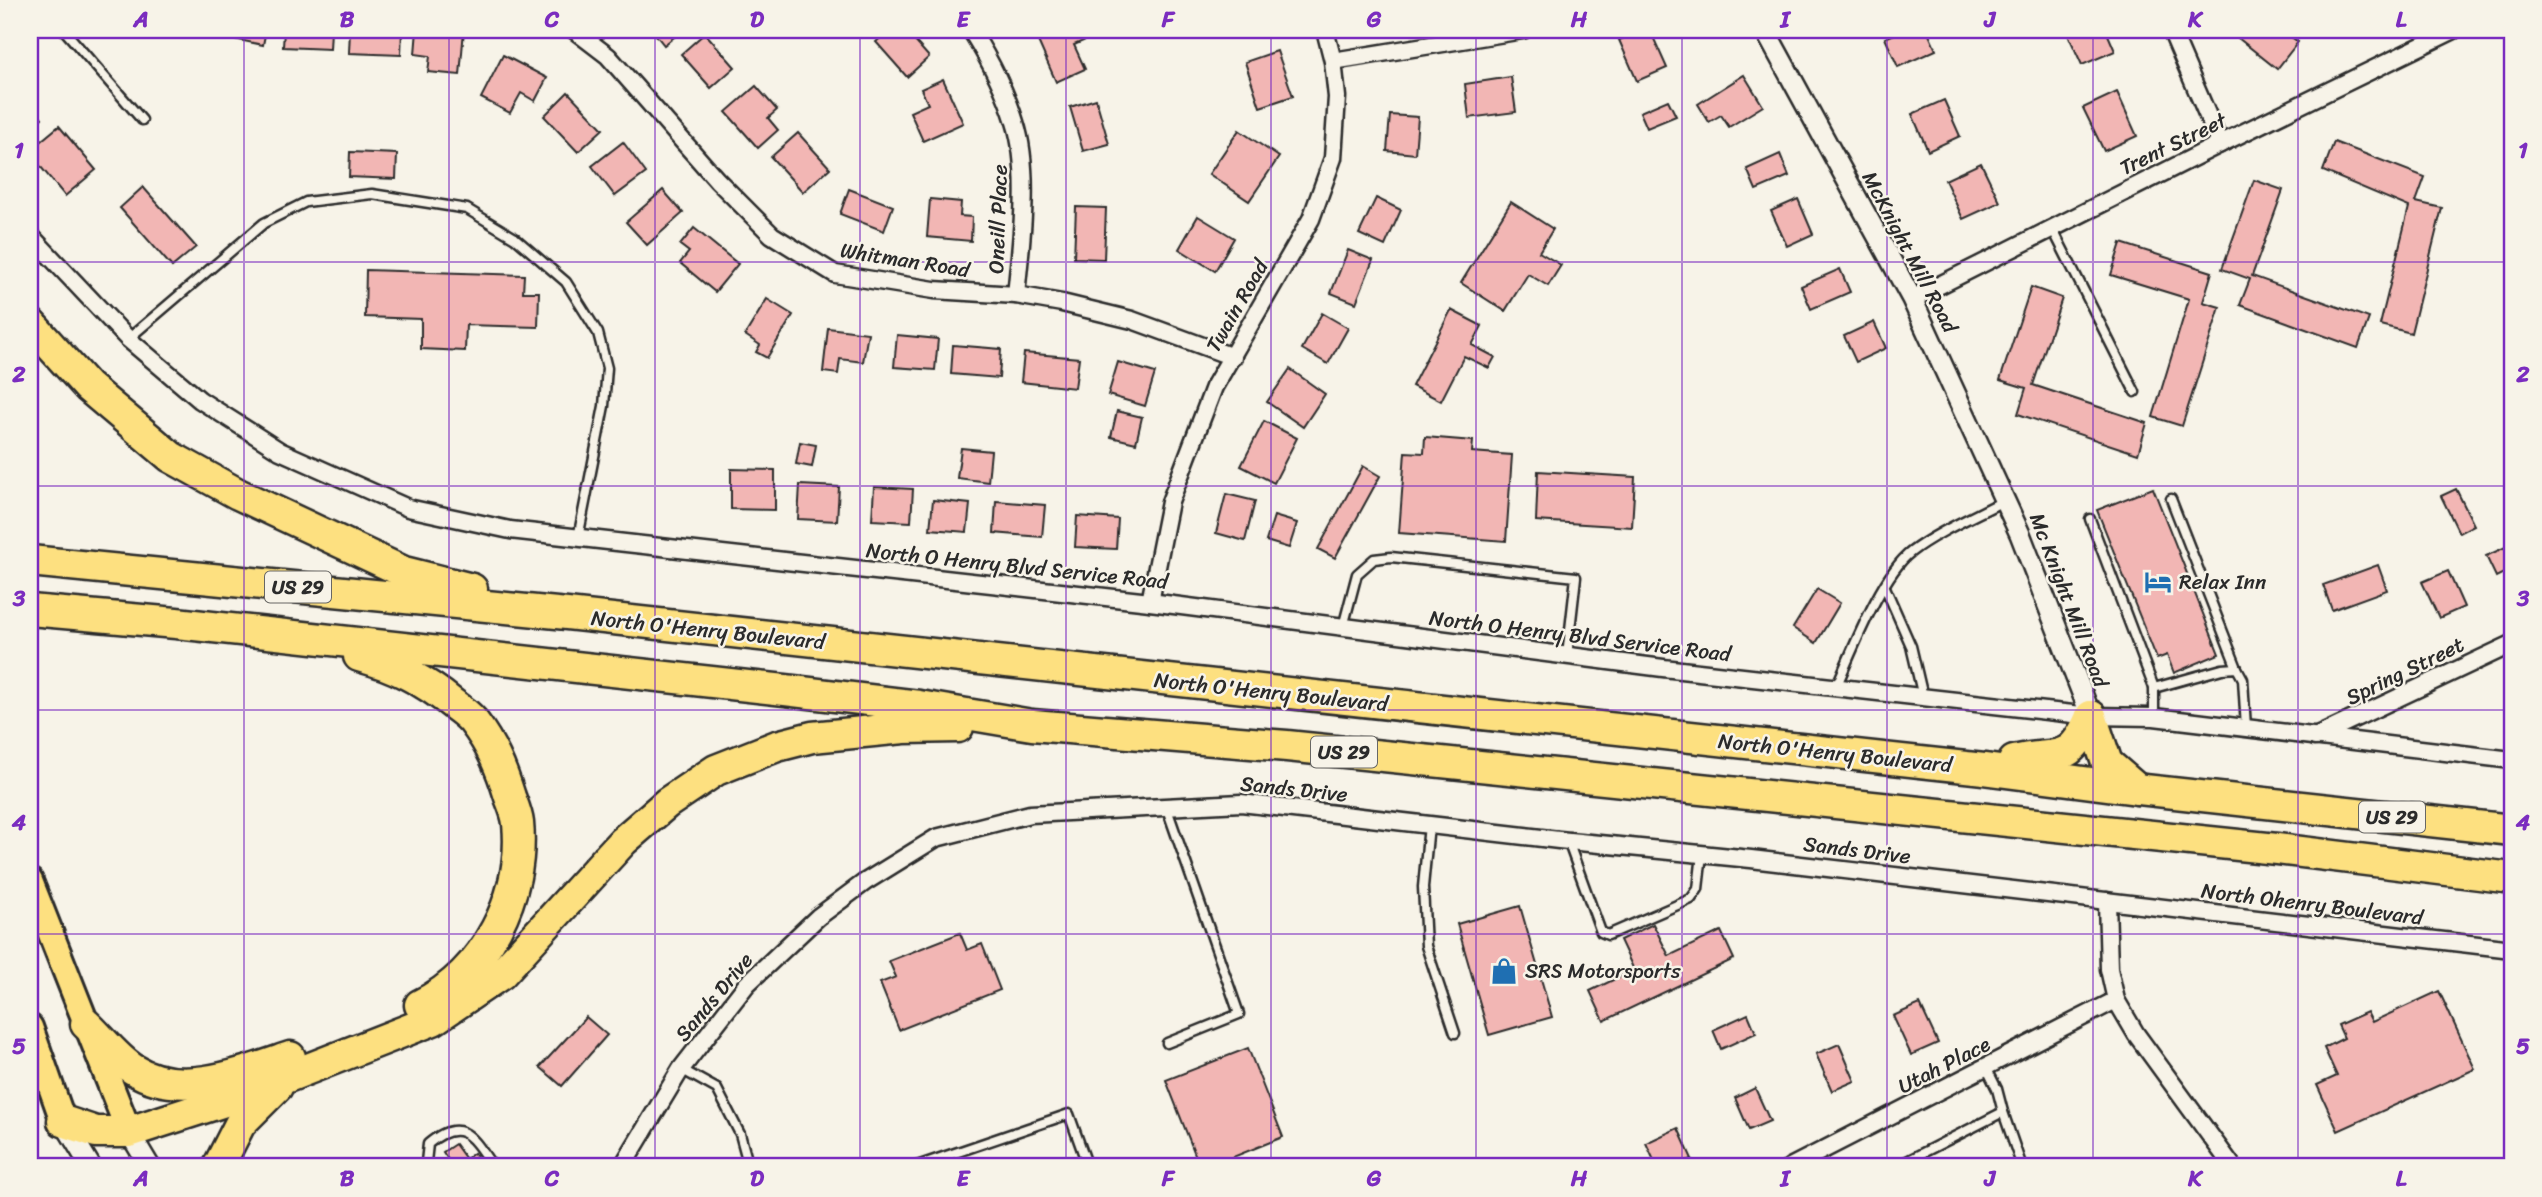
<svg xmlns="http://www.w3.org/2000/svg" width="2542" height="1197" font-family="Sriracha,sans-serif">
<rect width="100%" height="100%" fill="#f7f3e8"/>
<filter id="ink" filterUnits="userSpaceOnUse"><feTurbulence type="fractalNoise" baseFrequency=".0143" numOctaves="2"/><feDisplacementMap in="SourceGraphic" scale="14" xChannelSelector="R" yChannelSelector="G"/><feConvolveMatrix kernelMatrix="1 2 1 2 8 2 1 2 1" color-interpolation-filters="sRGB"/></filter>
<g filter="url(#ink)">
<g fill="#f2b6b4" stroke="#2b2b2b" stroke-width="2">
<polygon points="216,30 266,30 263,45 215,35"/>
<polygon points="284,30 331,30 330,49 283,47"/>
<polygon points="350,30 402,30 401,55 349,53"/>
<polygon points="417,30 464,30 460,75 428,72 430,56 415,54"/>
<polygon points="652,30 683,30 664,45"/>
<polygon points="889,30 905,30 929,57 907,77 876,42"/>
<polygon points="1064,30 1086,30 1090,38 1074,45 1085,69 1056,82 1038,41"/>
<polygon points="1643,30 1650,30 1667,68 1637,81 1619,40"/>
<polygon points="1904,30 1927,30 1936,50 1898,67 1885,38"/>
<polygon points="2066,30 2106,30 2115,51 2082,65"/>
<polygon points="2228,30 2282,30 2298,42 2277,69"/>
<polygon points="705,33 735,67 711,88 681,54"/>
<polygon points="1277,51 1293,96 1260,107 1245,62"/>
<polygon points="503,55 547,78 535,101 521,93 510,113 481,98"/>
<polygon points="1744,75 1763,106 1729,127 1721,115 1709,122 1698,104"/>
<polygon points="1511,77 1516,112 1469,118 1465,84"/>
<polygon points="943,79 963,123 923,141 910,112 928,104 921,89"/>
<polygon points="756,86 777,110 768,118 778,130 758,148 726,112"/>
<polygon points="568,92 603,129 578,152 544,116"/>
<polygon points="2117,92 2137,136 2104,151 2083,108"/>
<polygon points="1096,99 1109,144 1083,151 1070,107"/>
<polygon points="1668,100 1676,116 1647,128 1640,112"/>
<polygon points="1944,100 1960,136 1928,151 1912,114"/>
<polygon points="30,103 42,118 30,129"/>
<polygon points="1390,115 1418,117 1415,154 1387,151"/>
<polygon points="59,126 96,170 65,196 30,154 30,150"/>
<polygon points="1239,130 1279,157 1249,201 1209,174"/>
<polygon points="798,133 830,168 803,192 771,157"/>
<polygon points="623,142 646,173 615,196 592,166"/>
<polygon points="2334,142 2425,177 2416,202 2442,208 2411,333 2380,325 2409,207 2323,171"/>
<polygon points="350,152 397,154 396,179 349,177"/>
<polygon points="1780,154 1789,176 1756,190 1747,169"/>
<polygon points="1981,163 2000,202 1963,219 1945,180"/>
<polygon points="2254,180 2283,190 2252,276 2369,318 2358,348 2240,305 2250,279 2222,269"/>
<polygon points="143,187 196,247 172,267 120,208"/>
<polygon points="849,189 893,206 884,231 840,214"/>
<polygon points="663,190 683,213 647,245 626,222"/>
<polygon points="1376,198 1401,210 1385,246 1359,234"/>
<polygon points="930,199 961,202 960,216 972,217 971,241 927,237"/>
<polygon points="1798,199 1813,234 1787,246 1771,211"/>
<polygon points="1511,202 1553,229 1539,252 1561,265 1548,286 1528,274 1505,311 1461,283"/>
<polygon points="1076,207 1106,208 1104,259 1074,258"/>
<polygon points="1198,216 1234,238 1215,271 1179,249"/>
<polygon points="694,228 738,264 715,292 680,263 689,252 680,245"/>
<polygon points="2121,243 2212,272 2203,302 2220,307 2182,426 2153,417 2189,299 2111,275"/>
<polygon points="1348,250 1373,260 1356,303 1331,293"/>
<polygon points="1840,269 1850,292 1811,309 1801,286"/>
<polygon points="366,270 524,275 523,292 539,292 538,327 466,325 465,351 421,349 421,319 365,317"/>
<polygon points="2031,287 2062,298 2033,385 2147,423 2138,454 2018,414 2026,388 2000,380"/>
<polygon points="767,299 793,315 767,358 756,352 760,345 745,335"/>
<polygon points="1451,310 1482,326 1472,345 1495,357 1489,368 1464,356 1441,401 1412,386"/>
<polygon points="1322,313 1348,328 1328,364 1302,349"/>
<polygon points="1874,322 1886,348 1856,362 1844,336"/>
<polygon points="828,328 868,333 863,362 840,359 838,374 823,372"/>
<polygon points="897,335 938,339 935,370 894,367"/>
<polygon points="953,345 1001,349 999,378 951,374"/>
<polygon points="1024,353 1079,358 1075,388 1021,382"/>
<polygon points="1118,362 1155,373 1145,406 1108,395"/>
<polygon points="1290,369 1325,394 1303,427 1267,402"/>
<polygon points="1117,411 1142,417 1136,443 1111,437"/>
<polygon points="1264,421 1297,438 1274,483 1241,466"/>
<polygon points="1425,437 1473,441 1472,452 1512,455 1506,541 1399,533 1405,452 1424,453"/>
<polygon points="800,442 816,445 812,467 796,464"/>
<polygon points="961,448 991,451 988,482 957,478"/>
<polygon points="1363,466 1380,476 1335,558 1318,549"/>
<polygon points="731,469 775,470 775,510 731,509"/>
<polygon points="1538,471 1635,477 1632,527 1536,521"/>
<polygon points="800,485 839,487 837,521 798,519"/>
<polygon points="874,487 913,489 911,522 872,520"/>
<polygon points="2153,488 2219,654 2174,673 2167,655 2157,659 2097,510"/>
<polygon points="2456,489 2474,525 2459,533 2441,496"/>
<polygon points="1226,494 1255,501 1245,541 1216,533"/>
<polygon points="933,500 970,504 967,532 930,529"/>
<polygon points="996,501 1045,505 1042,537 994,533"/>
<polygon points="1077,516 1118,519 1116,549 1075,547"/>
<polygon points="1274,516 1297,523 1289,548 1266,541"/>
<polygon points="2512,544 2512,569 2496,577 2486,556"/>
<polygon points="2378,565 2387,590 2332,610 2323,585"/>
<polygon points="2448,571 2464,607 2439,618 2422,582"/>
<polygon points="1817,589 1840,603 1816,643 1793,628"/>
<polygon points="1520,906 1552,1017 1489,1035 1457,924"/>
<polygon points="1653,924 1669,956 1721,931 1734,959 1604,1021 1590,991 1634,970 1620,940"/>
<polygon points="960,933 967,950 982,944 1000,990 899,1030 880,983 896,977 889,961"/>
<polygon points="2439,991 2475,1069 2338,1131 2317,1085 2337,1076 2324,1048 2344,1038 2338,1025 2367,1012 2372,1022"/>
<polygon points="1920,1004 1938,1043 1911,1055 1893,1016"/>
<polygon points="1748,1014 1756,1033 1721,1049 1713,1030"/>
<polygon points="586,1017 607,1035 562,1086 540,1067"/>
<polygon points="1839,1044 1855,1081 1832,1091 1816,1054"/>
<polygon points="1248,1048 1283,1137 1223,1161 1225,1167 1200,1167 1166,1080"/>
<polygon points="1755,1088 1770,1121 1749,1130 1735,1098"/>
<polygon points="1678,1128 1692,1159 1674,1167 1657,1167 1646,1143"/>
<polygon points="455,1144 466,1159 474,1153 484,1167 453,1167 443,1152"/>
</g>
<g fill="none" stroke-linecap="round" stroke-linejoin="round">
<defs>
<g id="service">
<polyline points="64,30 142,120"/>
<polyline points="2052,228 2135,392"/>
<polyline points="128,339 264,223 306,202 372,194 467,209 515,238 566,282 598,333 607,368 604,406 578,538"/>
<polyline points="2171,499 2237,668"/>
<polyline points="2090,519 2154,688 2154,717"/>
<polyline points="1885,587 1911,646 1923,697"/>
<polyline points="1343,627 1357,574 1374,559 1391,557 1576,577 1567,656"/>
<path d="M 1836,687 C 1852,652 1881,575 1911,552 C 1937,532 1975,516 2005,500"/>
<polyline points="2154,688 2222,669 2237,668 2243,679 2246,728"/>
<polyline points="1166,806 1239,1014 1167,1043"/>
<polyline points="1429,825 1423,887 1426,946 1455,1033"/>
<polyline points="1568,841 1601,932 1608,935 1691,899 1698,889 1702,854"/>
<polyline points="1986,1067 1997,1089 2003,1112"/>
<polyline points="681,1069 717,1089 740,1134 749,1167"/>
<path d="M 430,1167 L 426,1162 L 428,1144 C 463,1114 474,1140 493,1167"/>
<polyline points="914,1167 1069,1114 1088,1167"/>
<polyline points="1895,1167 2003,1112 2022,1167"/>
</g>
<g id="minor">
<polyline points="574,30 608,56 717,180 772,235 835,274 934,290 1016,295 1062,303 1132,320 1233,357"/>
<path d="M 971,30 C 989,59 1005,89 1015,122 C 1031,171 1021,244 1016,295"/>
<polyline points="2171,30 2220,144"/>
<polyline points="1333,61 1523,30"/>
<polyline points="30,235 128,339 200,400 280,451 408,508 510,530 1150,602 1663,668 2091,716 2154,717 2512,760"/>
<polyline points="1912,299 2220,144 2454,30"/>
<polyline points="1150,602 1170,502 1214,387 1311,219 1333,158 1337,97 1333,61 1325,30"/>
<polyline points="2315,737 2512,644"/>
<polyline points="2107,901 2109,969 2116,1000 2136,1034 2233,1167"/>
<polyline points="622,1167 681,1069 747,984 818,917 865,882 936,838 1030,814 1241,803 1559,840 1751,859 2512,949"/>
<polyline points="1790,1167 2116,1000"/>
</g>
<g id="tertiary">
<polyline points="1765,30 1912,299 2020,534 2091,716"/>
<polyline points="63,1121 91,1167"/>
<polyline points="129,1132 150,1167"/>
</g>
<g id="primary">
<polyline points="30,881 129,1132"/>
<polyline points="30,1027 63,1121"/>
</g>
<g id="motorway">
<polyline points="30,323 88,387 171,457 238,494 404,572 472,589"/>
<polyline points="30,561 567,614 1984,769 2137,789 2512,830"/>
<polyline points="30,610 176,623 785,690 919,706 1032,725 1287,746 2277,849 2512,878"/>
<path d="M 359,656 C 395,666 424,680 453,704 C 460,709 468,715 473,721 C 492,746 501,768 510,797 C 513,805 517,814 518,823 C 525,895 486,972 420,1005"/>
<polyline points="2091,716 2107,763 2137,789"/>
<path d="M 2014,761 C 2057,750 2069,768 2091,716"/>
<path d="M 86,1024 C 101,1038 116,1058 133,1069 C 179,1099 243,1073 290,1057"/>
<polyline points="63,1121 96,1132 129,1132 234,1098 433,1020 501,974 623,841 667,803 716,770 777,746 812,737 904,728 958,727"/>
<polyline points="218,1167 240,1124 277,1087"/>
</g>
</defs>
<use href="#service" stroke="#2b2b2b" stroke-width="13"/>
<use href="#minor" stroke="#2b2b2b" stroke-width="21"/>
<use href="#tertiary" stroke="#2b2b2b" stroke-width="24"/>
<use href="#primary" stroke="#2b2b2b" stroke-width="30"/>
<use href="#motorway" stroke="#2b2b2b" stroke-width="35"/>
<use href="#service" stroke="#f7f3e8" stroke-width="8"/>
<use href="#minor" stroke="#f7f3e8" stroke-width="16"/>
<use href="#tertiary" stroke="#f7f3e8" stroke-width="19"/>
<use href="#primary" stroke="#fde080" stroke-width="24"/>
<use href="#motorway" stroke="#fde080" stroke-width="30"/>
</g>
</g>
<path fill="none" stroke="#7b2cbf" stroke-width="2" stroke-opacity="0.55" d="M 244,30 L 244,1167M 449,30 L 449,1167M 655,30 L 655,1167M 860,30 L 860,1167M 1066,30 L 1066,1167M 1271,30 L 1271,1167M 1476,30 L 1476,1167M 1682,30 L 1682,1167M 1887,30 L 1887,1167M 2093,30 L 2093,1167M 2298,30 L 2298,1167M 30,262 L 2512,262M 30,486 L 2512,486M 30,710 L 2512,710M 30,934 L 2512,934"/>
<defs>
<symbol id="hotel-bare" viewBox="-9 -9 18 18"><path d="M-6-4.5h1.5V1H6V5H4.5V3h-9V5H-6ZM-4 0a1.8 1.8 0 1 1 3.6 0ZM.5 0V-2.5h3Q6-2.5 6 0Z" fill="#1f6fb2" stroke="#f7f3e8" stroke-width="2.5" paint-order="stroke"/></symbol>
<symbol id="shop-bare" viewBox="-9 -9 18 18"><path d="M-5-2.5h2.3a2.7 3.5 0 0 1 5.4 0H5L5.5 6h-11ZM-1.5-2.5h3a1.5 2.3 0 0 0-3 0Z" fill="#1f6fb2" stroke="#f7f3e8" stroke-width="2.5" paint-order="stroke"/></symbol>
</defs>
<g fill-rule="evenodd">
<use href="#hotel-bare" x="2139" y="563" width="38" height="38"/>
<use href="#shop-bare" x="1485" y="952" width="38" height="38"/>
</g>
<g text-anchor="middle" stroke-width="5" stroke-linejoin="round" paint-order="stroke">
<g fill="#f7f3e8" stroke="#686764" stroke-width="2">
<rect x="265" y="571.5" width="66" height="31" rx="5"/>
<rect x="1311" y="736.5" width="66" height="31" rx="5"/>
<rect x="2359" y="801.5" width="66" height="31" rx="5"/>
</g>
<g font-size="19" font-weight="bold" fill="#2b2b2b">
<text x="298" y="594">US 29</text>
<text x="1344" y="759">US 29</text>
<text x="2392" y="824">US 29</text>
</g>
<g font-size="21" fill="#2b2b2b" stroke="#f7f3e8">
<text transform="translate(2173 144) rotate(-26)" y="7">Trent Street</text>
<text transform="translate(998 219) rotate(-88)" y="7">Oneill Place</text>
<text transform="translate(1910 252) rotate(62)" y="7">McKnight Mill Road</text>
<text transform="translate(905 260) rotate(9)" y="7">Whitman Road</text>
<text transform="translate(1237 306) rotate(-60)" y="7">Twain Road</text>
<text transform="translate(1017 566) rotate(6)" y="7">North O Henry Blvd Service Road</text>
<text transform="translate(2069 600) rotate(69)" y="7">Mc Knight Mill Road</text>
<text transform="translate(708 630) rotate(6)" y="7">North O'Henry Boulevard</text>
<text transform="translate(1580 636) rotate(7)" y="7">North O Henry Blvd Service Road</text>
<text transform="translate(2405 671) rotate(-26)" y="7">Spring Street</text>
<text transform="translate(1271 692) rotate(6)" y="7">North O'Henry Boulevard</text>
<text transform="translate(1835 753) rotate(6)" y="7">North O'Henry Boulevard</text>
<text transform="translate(1294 789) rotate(6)" y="7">Sands Drive</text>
<text transform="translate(1857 850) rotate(7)" y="7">Sands Drive</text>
<text transform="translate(2312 904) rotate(7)" y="7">North Ohenry Boulevard</text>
<text transform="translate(714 997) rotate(-50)" y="7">Sands Drive</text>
<text transform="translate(1944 1065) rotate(-27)" y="7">Utah Place</text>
</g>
<g font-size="21" fill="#2b2b2b" stroke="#f7f3e8" text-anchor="start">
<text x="2179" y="589">Relax Inn</text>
<text x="1525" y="978">SRS Motorsports</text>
</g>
</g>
<rect width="2542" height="1197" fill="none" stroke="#f7f3e8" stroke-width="77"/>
<rect x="38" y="38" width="2466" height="1120" fill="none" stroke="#7b2cbf" stroke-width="2.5"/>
<g font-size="23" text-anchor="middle" font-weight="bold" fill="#7b2cbf">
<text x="141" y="27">A</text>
<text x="347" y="27">B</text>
<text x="552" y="27">C</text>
<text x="757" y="27">D</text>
<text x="963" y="27">E</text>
<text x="1168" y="27">F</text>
<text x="1374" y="27">G</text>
<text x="1579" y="27">H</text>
<text x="1785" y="27">I</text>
<text x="1990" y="27">J</text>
<text x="2195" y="27">K</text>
<text x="2401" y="27">L</text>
<text x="19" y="158">1</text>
<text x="2523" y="158">1</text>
<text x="19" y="382">2</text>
<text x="2523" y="382">2</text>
<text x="19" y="606">3</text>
<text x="2523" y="606">3</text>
<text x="19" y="830">4</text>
<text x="2523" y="830">4</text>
<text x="19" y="1054">5</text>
<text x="2523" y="1054">5</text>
<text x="141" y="1186">A</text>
<text x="347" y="1186">B</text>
<text x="552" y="1186">C</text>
<text x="757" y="1186">D</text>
<text x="963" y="1186">E</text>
<text x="1168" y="1186">F</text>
<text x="1374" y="1186">G</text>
<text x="1579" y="1186">H</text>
<text x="1785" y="1186">I</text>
<text x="1990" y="1186">J</text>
<text x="2195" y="1186">K</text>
<text x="2401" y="1186">L</text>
</g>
</svg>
